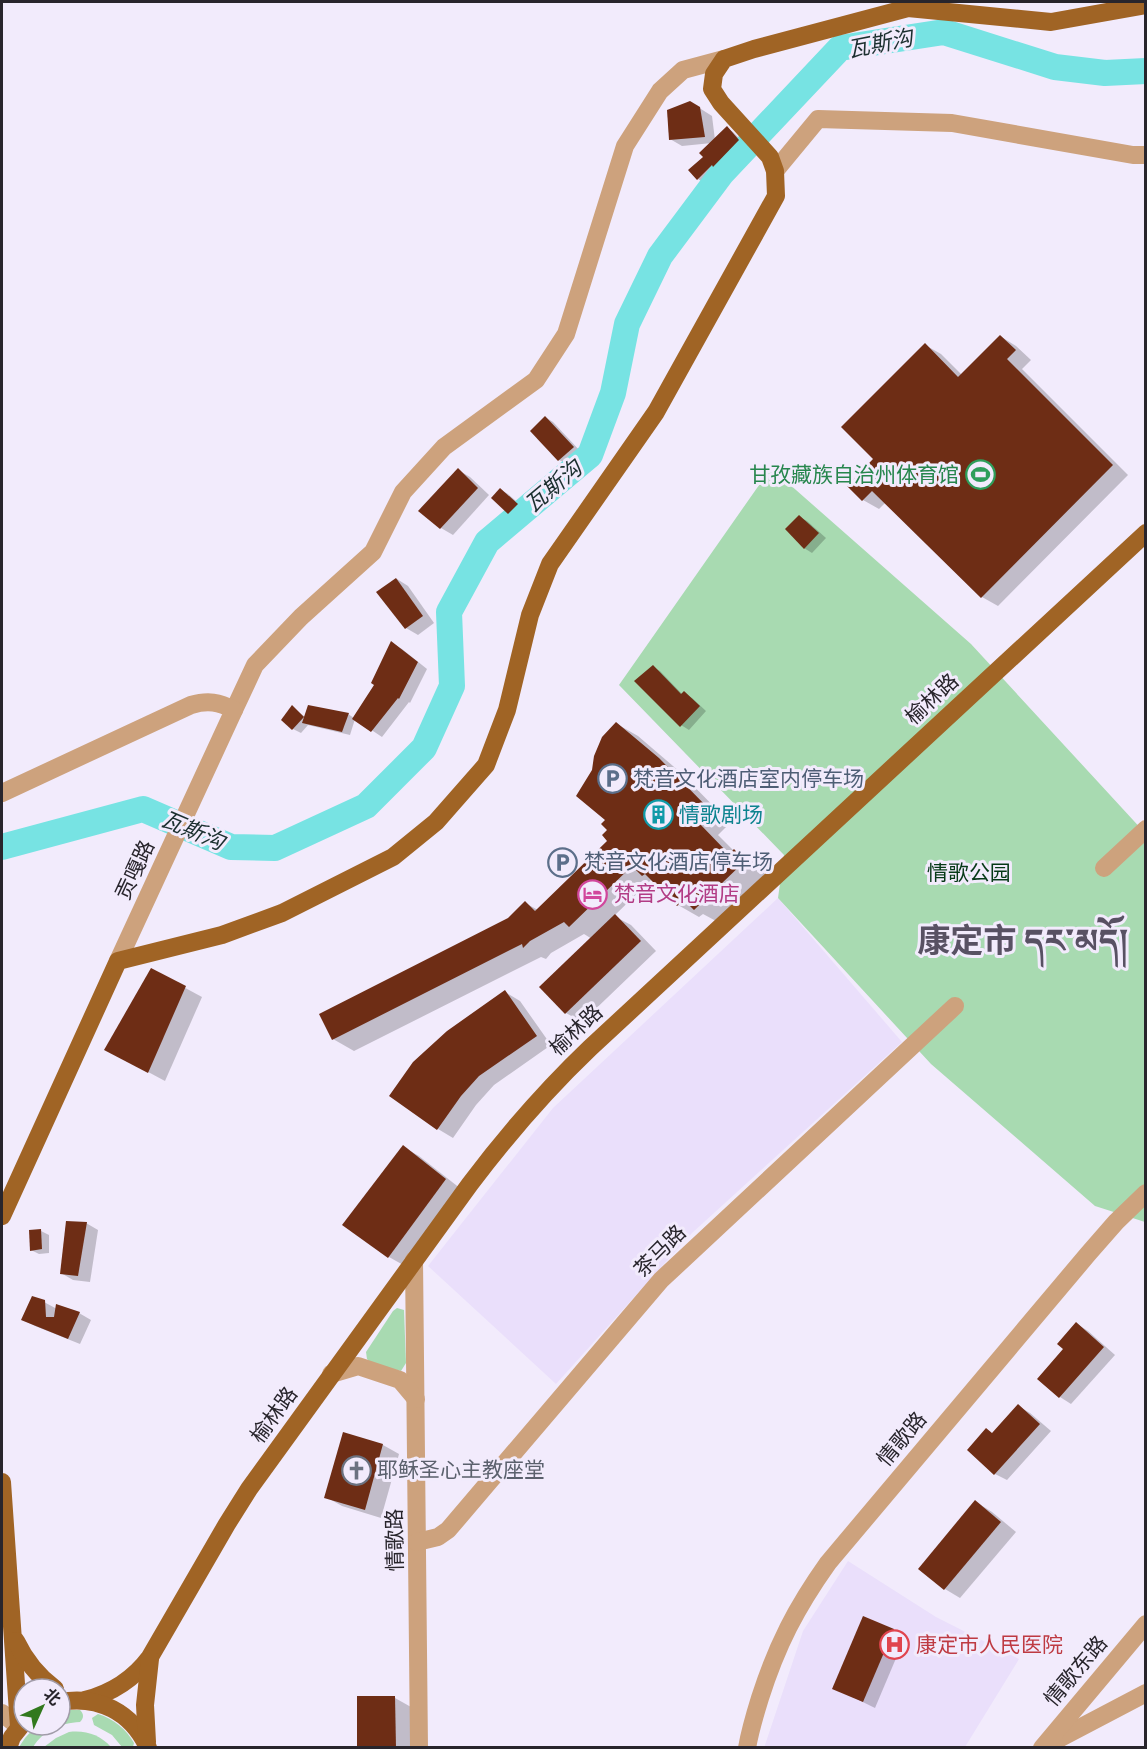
<svg xmlns="http://www.w3.org/2000/svg" width="1147" height="1749" font-family="'Archivo Narrow','Noto Sans SC','Noto Serif Tibetan',sans-serif">
<rect width="100%" height="100%" fill="#f2ebfc"/>
<g fill="#eadffb">
<polygon points="778,898 902,1042 692,1233 556,1384 428,1266 553,1108"/>
<polygon points="848,1561 936,1617 1019,1659 965,1747 764,1748 803,1631"/>
</g>
<g fill="#a8dab1">
<polygon points="771,468 971,644 1145,833 1145,1222 1095,1206 931,1064 778,898 784,855 619,685"/>
<polygon points="397,1308 404,1310 406,1363 401,1371 372,1364 367,1359 366,1352 393,1311"/>
<path d="M 70,1710 L 80,1710 C 84,1714 84,1718 80,1722 C 60,1723 44,1730 33,1747 L 19,1747 L 25,1738 L 37,1725 L 60,1725 L 60,1713 Z"/>
<path d="M 98,1714 C 114,1719 126,1729 134,1743 L 133,1747 L 122,1747 L 112,1735 L 94,1725 L 92,1718 Z"/>
<path d="M 69,1732 C 86,1730 100,1735 111,1747 L 44,1747 L 56,1738 Z"/>
</g>
<g fill="#0003">
<polygon points="690,102 712,116 715,140 727,128 733,132 745,144 721,170 719,168 704,183 698,179 712,143 682,146 670,139"/>
<polygon points="1000,336 1016,346 1031,360 1022,369 1128,475 998,606 982,597 886,502 879,509 863,500 875,459 925,345 941,354 962,375"/>
<polygon points="545,417 553,422 581,452 567,464 559,460 532,431"/>
<polygon points="458,470 470,477 489,495 453,535 441,528"/>
<polygon points="501,490 508,494 525,509 517,517 509,512"/>
<polygon points="799,517 807,521 826,538 812,553 804,548"/>
<polygon points="397,579 408,586 434,623 418,635 406,628 378,592"/>
<polygon points="392,643 402,649 427,669 410,703 409,702 382,737 355,719 350,735 308,725 301,733 293,729 292,707 305,717 348,714 354,718 376,684"/>
<polygon points="653,667 660,671 683,695 684,693 692,698 706,711 689,730 681,725"/>
<polygon points="617,724 638,736 680,772 730,823 718,835 734,851 755,863 765,874 716,921 703,914 699,917 678,905 651,880 614,916 631,925 656,951 582,1022 566,1013 592,939 584,934 551,953 546,959 541,957 354,1051 333,1039 509,920 525,903 538,910 609,841 608,820 594,770"/>
<polygon points="152,970 202,997 165,1081 122,1058"/>
<polygon points="505,992 520,1001 551,1045 494,1085 476,1105 453,1138 438,1129 391,1096"/>
<polygon points="403,1147 419,1156 461,1189 405,1266 389,1257 344,1225"/>
<polygon points="86,1223 98,1230 90,1282 73,1280 61,1273"/>
<polygon points="41,1231 49,1235 49,1253 39,1254 31,1250"/>
<polygon points="44,1302 57,1309 79,1313 91,1320 80,1344 35,1326 23,1320"/>
<polygon points="1077,1324 1088,1331 1115,1355 1071,1404 1060,1397 1065,1349"/>
<polygon points="1018,1406 1030,1413 1051,1431 1007,1480 995,1474 969,1449 993,1434"/>
<polygon points="344,1434 383,1445 399,1454 381,1518 342,1506 326,1497"/>
<polygon points="976,1502 992,1512 1016,1532 960,1598 945,1589"/>
<polygon points="893,1630 905,1637 875,1708 834,1688"/>
<polygon points="395,1698 411,1707 411,1748 359,1748"/>
</g>
<g fill="none" stroke-linecap="round" stroke-linejoin="round">
<polyline stroke="#77e3e3" stroke-width="26" points="2,847 143,809 231,847 275,848 366,806 424,748 452,686 449,612 487,542 590,455 613,393 627,324 660,256 722,173 840,48 944,32 1055,67 1105,73 1146,71"/>
</g>
<g fill="#6e2d15">
<polygon points="690,101 700,107 705,137 669,140 667,110"/>
<polygon points="727,126 739,140 713,167 712,165 697,180 688,170 703,157 699,153"/>
<polygon points="1000,335 1016,350 1007,359 1113,465 981,598 872,491 862,501 847,486 873,459 841,427 925,343 958,377"/>
<polygon points="545,416 574,447 558,461 530,431"/>
<polygon points="458,468 478,488 440,529 418,511"/>
<polygon points="500,488 518,504 508,514 491,498"/>
<polygon points="799,515 819,533 804,549 785,529"/>
<polygon points="396,578 423,616 405,629 376,592"/>
<polygon points="391,641 418,662 399,699 398,698 371,732 352,719 374,685 371,683"/>
<polygon points="653,665 681,694 684,691 700,706 680,727 634,681"/>
<polygon points="292,705 304,717 292,730 281,720"/>
<polygon points="308,705 349,713 342,732 302,723"/>
<polygon points="616,722 659,758 710,810 698,822 729,854 734,849 745,861 694,910 684,900 677,906 645,874 642,876 632,866 569,927 564,922 530,941 523,948 522,944 332,1040 319,1014 508,918 525,901 535,911 607,841 602,835 607,830 601,824 605,820 576,796 592,770 594,756 602,737"/>
<polygon points="615,914 641,941 565,1014 539,987"/>
<polygon points="151,968 186,986 148,1073 104,1050"/>
<polygon points="505,990 537,1036 479,1076 461,1096 437,1130 389,1096 413,1062 447,1031"/>
<polygon points="403,1145 446,1179 388,1258 342,1225"/>
<polygon points="66,1221 87,1222 78,1276 60,1274"/>
<polygon points="41,1229 42,1249 30,1251 29,1230"/>
<polygon points="32,1296 45,1300 46,1317 54,1317 56,1304 80,1312 68,1339 21,1320"/>
<polygon points="1076,1322 1104,1347 1059,1398 1037,1379 1063,1349 1057,1344"/>
<polygon points="1018,1404 1040,1424 994,1475 967,1450 986,1428 992,1433"/>
<polygon points="343,1432 383,1444 365,1510 324,1498"/>
<polygon points="975,1500 1001,1522 944,1590 918,1569"/>
<polygon points="863,1616 894,1629 863,1702 832,1689"/>
<polygon points="357,1696 395,1696 396,1748 357,1748"/>
</g>
<g fill="none" stroke-linecap="round" stroke-linejoin="round">
<g stroke="#cda27d" stroke-width="18">
<polyline points="775,171 818,119 952,123 1133,155 1146,155"/>
<polyline points="234,710 255,665 301,617 373,552 403,492 444,447 536,380 566,334 625,146 660,91 683,70 724,59"/>
<path d="M 2,793 L 191,705 C 208,700 219,702 234,710 L 118,961"/>
<polyline points="1104,868 1146,829"/>
<polyline points="414,1260 419,1748"/>
<polyline points="331,1374 358,1366 400,1380 416,1399"/>
<polyline points="417,1542 438,1537 448,1530 661,1280 955,1006"/>
<polyline points="2,1713 19,1727"/>
<polyline points="1049,1744 1146,1693"/>
<path d="M 747,1748 C 750,1731 755,1714 760,1698 C 777,1645 796,1608 828,1563 L 1088,1254 L 1116,1222 L 1146,1193"/>
<polyline points="1042,1748 1146,1624"/>
</g>
<g stroke="#a06425" stroke-width="18">
<polyline points="2,1216 118,961 222,935 282,913 393,857 436,822 486,765 507,710 530,615 550,564 656,412 776,196 775,171 770,157 721,103 712,89 714,74 724,59 754,49 908,8 1051,22 1146,5"/>
<polyline points="2,1482 19,1727"/>
<path d="M 16,1641 C 25,1660 38,1676 55,1689"/>
<path d="M 85,1700 C 112,1693 133,1680 150,1657 L 227,1524 L 249,1489 L 470,1184 C 507,1135 546,1090 590,1048 L 1146,533"/>
<path d="M 60,1702 C 98,1695 132,1712 148,1748"/>
<polyline points="147,1742 145,1705 150,1659"/>
<polyline points="8,1748 12,1737 24,1722"/>
</g>
</g>
<defs>
<symbol id="stadium-ring" viewBox="-11 -11 22 22"><circle r="9.5" fill="#f2ebfc" stroke="#2e9e5b" stroke-width="1.5"/><path d="M0-5a6.5 5 0 1 0 0 10a6.5 5 0 1 0 0-10ZM-3.5-1.8h7v3.6h-7Z" fill="#2e9e5b"/></symbol>
<symbol id="parking-ring" viewBox="-11 -11 22 22"><circle r="9.5" fill="#f2ebfc" stroke="#5c6f8a" stroke-width="1.5"/><path d="M-3.5-5.5H1a3.5 3.5 0 0 1 0 7H-1V5.5H-3.5ZM-1-3.4V-.6H.8a1.4 1.4 0 0 0 0-2.8Z" fill="#5c6f8a"/></symbol>
<symbol id="building-ring" viewBox="-11 -11 22 22"><circle r="9.5" fill="#f2ebfc" stroke="#0f9aa8" stroke-width="1.5"/><path d="M-4-6H4V6H1V3H-1V6H-4ZM-2.5-4.3h1.7v1.8h-1.7ZM.8-4.3h1.7v1.8H.8ZM-2.5-1h1.7V.8h-1.7ZM.8-1h1.7V.8H.8Z" fill="#0f9aa8"/></symbol>
<symbol id="hotel-ring" viewBox="-11 -11 22 22"><circle r="9.5" fill="#f2ebfc" stroke="#d1479c" stroke-width="1.5"/><path d="M-6-4.5h1.5V1H6V5H4.5V3h-9V5H-6ZM-4 0a1.8 1.8 0 1 1 3.6 0ZM.5 0V-2.5h3Q6-2.5 6 0Z" fill="#d1479c"/></symbol>
<symbol id="church-ring" viewBox="-11 -11 22 22"><circle r="9.5" fill="#f2ebfc" stroke="#6b7280" stroke-width="1.5"/><path d="M-1.2-6h2.4v3.5h3.3v2.4h-3.3V6h-2.4V-.1h-3.3v-2.4h3.3Z" fill="#6b7280"/></symbol>
<symbol id="hospital-ring" viewBox="-11 -11 22 22"><circle r="9.5" fill="#f2ebfc" stroke="#e0444e" stroke-width="1.5"/><path d="M-5-5h3v3.5h4V-5h3V5h-3V1.5h-4V5h-3Z" fill="#e0444e"/></symbol>
</defs>
<g fill-rule="evenodd">
<use href="#stadium-ring" x="964" y="458" width="33" height="33"/>
<use href="#parking-ring" x="596" y="762" width="33" height="33"/>
<use href="#building-ring" x="642" y="798" width="33" height="33"/>
<use href="#parking-ring" x="546" y="846" width="33" height="33"/>
<use href="#hotel-ring" x="576" y="878" width="33" height="33"/>
<use href="#church-ring" x="340" y="1454" width="33" height="33"/>
<use href="#hospital-ring" x="878" y="1628" width="33" height="33"/>
</g>
<g text-anchor="middle" stroke-width="6" stroke-linejoin="round" paint-order="stroke">
<g font-size="21" fill="#27864d" stroke="#f2ebfc" text-anchor="end">
<text x="959" y="482">甘孜藏族自治州体育馆</text>
</g>
<g font-size="21" fill="#28252c" stroke="#f2ebfc">
<text transform="translate(932 699) rotate(-43)" y="7">榆林路</text>
<text transform="translate(135 870) rotate(-65)" y="7">贡嘎路</text>
<text transform="translate(576 1030) rotate(-43)" y="7">榆林路</text>
<text transform="translate(660 1251) rotate(-45)" y="7">茶马路</text>
<text transform="translate(274 1415) rotate(-54)" y="7">榆林路</text>
<text transform="translate(902 1439) rotate(-50)" y="7">情歌路</text>
<text transform="translate(395 1540) rotate(-91)" y="7">情歌路</text>
<text transform="translate(1076 1671) rotate(-50)" y="7">情歌东路</text>
</g>
<g font-size="21" fill="#4e5e75" stroke="#f2ebfc" text-anchor="start">
<text x="633" y="786">梵音文化酒店室内停车场</text>
<text x="584" y="869">梵音文化酒店停车场</text>
</g>
<g font-size="21" fill="#0d838f" stroke="#f2ebfc" text-anchor="start">
<text x="679" y="822">情歌剧场</text>
</g>
<g font-size="21" fill="#063917" stroke="#f2ebfc">
<text x="969" y="880">情歌公园</text>
</g>
<g font-size="21" fill="#b23c85" stroke="#f2ebfc" text-anchor="start">
<text x="614" y="901">梵音文化酒店</text>
</g>
<g font-size="21" fill="#5b616d" stroke="#f2ebfc" text-anchor="start">
<text x="377" y="1477">耶稣圣心主教座堂</text>
</g>
<g font-size="21" fill="#be3a42" stroke="#f2ebfc" text-anchor="start">
<text x="916" y="1652">康定市人民医院</text>
</g>
<g font-size="22" font-style="italic" fill="#1b2f2f" stroke="#f2ebfc">
<text transform="translate(880 43) rotate(-11)" y="8">瓦斯沟</text>
<text transform="translate(553 486) rotate(-40)" y="8">瓦斯沟</text>
<text transform="translate(193 830) rotate(23)" y="8">瓦斯沟</text>
</g>
<g font-size="33" font-weight="bold" fill="#585163" stroke="#f2ebfc">
<text x="1023" y="952">康定市 དར་མདོ།</text>
</g>
</g>
<rect width="1147" height="1749" fill="none" stroke="#28252c" stroke-width="6"/>
<g transform="translate(42 1707) rotate(45)"><circle r="28" fill="#f2ebfc" stroke="#a19ca9" stroke-width="1.5"/>
<path d="M0-4.5L10 22L0 15L-10 22Z" fill="#32791e"/>
<text y="-9" font-size="16" font-weight="bold" text-anchor="middle" fill="#28252c">北</text>
</g>
</svg>
